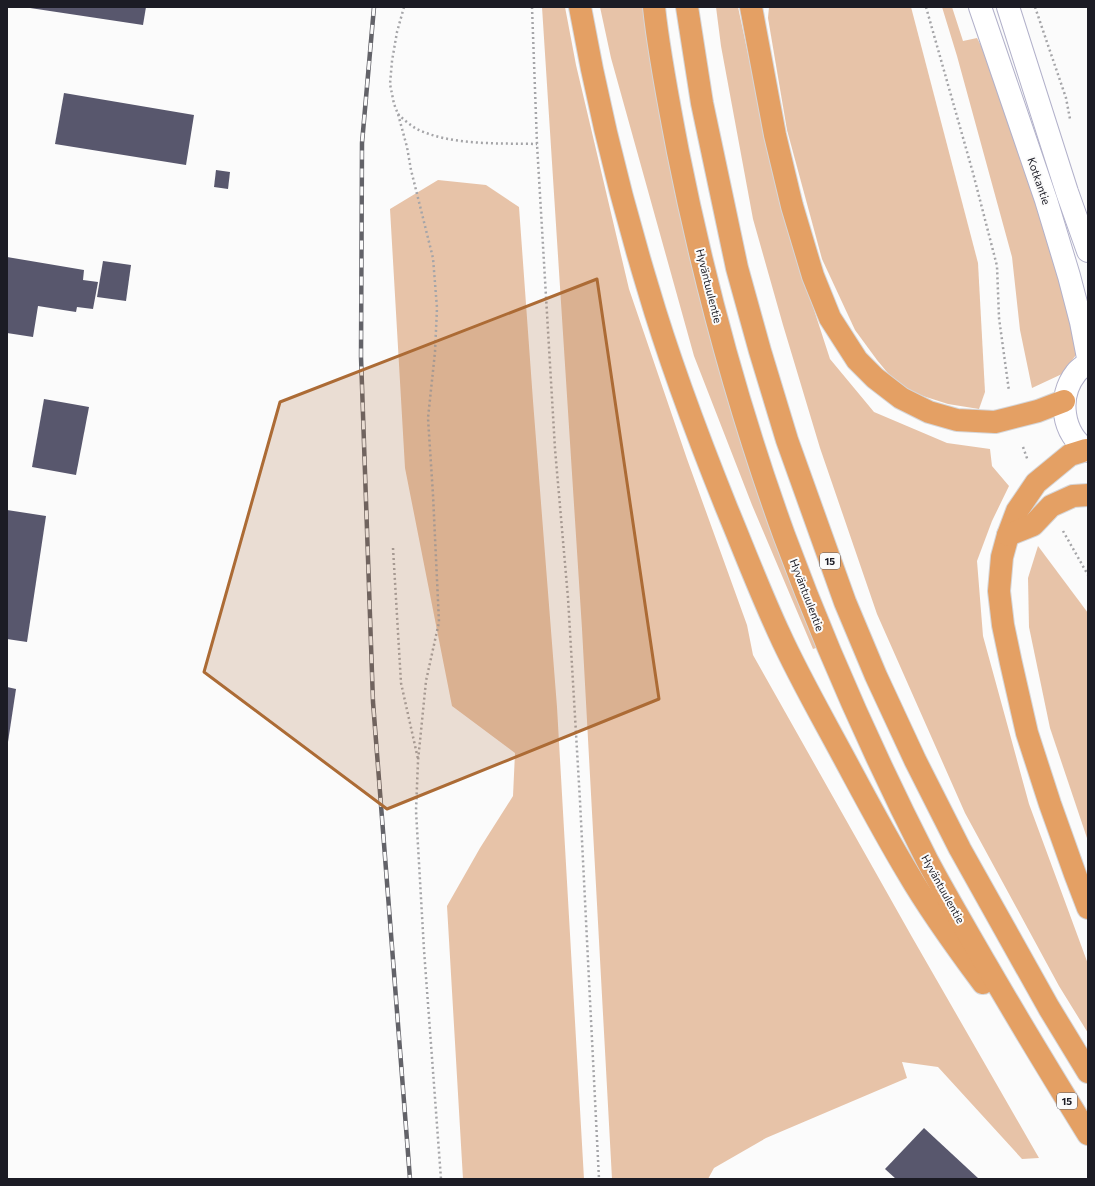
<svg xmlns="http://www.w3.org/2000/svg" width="1095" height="1186" font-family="Commissioner,sans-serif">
<rect width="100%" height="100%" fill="#fbfbfb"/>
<g fill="#e7c3a8">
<polygon points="542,7 565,7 576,65 629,289 687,459 747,625 753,655 912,937 1039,1158 1022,1159 938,1067 902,1062 907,1078 766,1138 714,1168 708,1179 612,1179 582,629"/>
<polygon points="600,7 644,7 650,50 675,194 715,348 819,647 813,649 752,505 694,356 611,58"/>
<polygon points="716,7 738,7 781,208 830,359 874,412 947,443 990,449 992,466 1009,486 992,521 977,561 983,636 1029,804 1088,964 1088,1033 1059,986 965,813 877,614 820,448 783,325 753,219 721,46"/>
<polygon points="769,7 911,7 978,263 985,392 979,409 948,404 901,389 877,360 855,330 822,259 787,130 768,18"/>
<polygon points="942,7 952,7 963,41 977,38 1001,84 1078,341 1076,355 1062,374 1032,388 1020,330 1012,257 957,56"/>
<polygon points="438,180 486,185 519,207 533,401 557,707 584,1179 463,1179 447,906 480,848 513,796 515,753 452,706 405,468 390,209"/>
<polygon points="1038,546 1088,613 1088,841 1050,728 1029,627 1028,578"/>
</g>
<g fill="#58576d">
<polygon points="30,7 146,7 143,25 30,8"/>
<polygon points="64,93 194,115 186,165 55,144"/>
<polygon points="216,170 230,172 228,189 214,187"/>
<polygon points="7,257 84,270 83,280 98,282 93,309 77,307 76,312 38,306 33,337 7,333"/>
<polygon points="103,261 131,265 126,301 97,297"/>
<polygon points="44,399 89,407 76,475 32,467"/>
<polygon points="7,510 46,516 27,642 7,639"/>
<polygon points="7,687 16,689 8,742 7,742"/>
<polygon points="924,1128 979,1179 896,1179 885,1169"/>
</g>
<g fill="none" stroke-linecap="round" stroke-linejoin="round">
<defs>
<g id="tertiary">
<polyline points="980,7 1046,200 1069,276 1081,322 1088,358"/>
<polyline points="1008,7 1067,192 1088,251"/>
<path d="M 1088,363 C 1084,366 1079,369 1076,373 C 1057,397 1062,434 1088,451"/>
</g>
<g id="trunk">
<path d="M 580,7 C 597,102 620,196 648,288 C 670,363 698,437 727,509 C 744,550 760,592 779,633 C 798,675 821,715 843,756 C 864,795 885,835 908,873 C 930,911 957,948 983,983"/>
<path d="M 654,7 C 659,55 669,104 678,152 C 704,282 739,411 784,535 C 825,646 873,754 927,860 C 946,896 967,931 987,966 C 1020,1023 1054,1079 1088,1134"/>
<polyline points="687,7 702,103 737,268 760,351 787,440 845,602 876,676 915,760 960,849 1049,1008 1088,1072"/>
<polyline points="751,7 775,135 792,206 813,276 830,318 857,360 875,378 901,398 929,412 957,420 995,422 1038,411 1064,401"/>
<polyline points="1086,450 1070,455 1036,483 1017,511 1008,535 1002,557 999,591 1003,625 1011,663 1027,733 1050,804 1075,874 1088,908"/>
<polyline points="1008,535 1033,525 1051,506 1073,496 1088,495"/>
</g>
</defs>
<use href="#tertiary" stroke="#b2b1ca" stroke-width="24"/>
<use href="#trunk" stroke="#d6d6d8" stroke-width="24"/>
<g stroke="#a5a5a8" stroke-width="2.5" stroke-dasharray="2 3" stroke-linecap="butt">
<polyline points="404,7 397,32 392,61 390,84 394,104 398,114 407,147 411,170 433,258 437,308 435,352 428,418 433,495 439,622 426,681 418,761 416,811 424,950 441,1179"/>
<polyline points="532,7 537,144 555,449 568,598 580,801 599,1179"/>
<polyline points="926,7 973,173 997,266 999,318 1009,391"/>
<polyline points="1035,7 1066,98 1070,119"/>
<path d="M 398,114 C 403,119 409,124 415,128 C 449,146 500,143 537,144"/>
<polyline points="1023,447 1028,461"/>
<polyline points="1063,531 1088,575"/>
<polyline points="393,548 401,683 418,759"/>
</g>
<use href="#tertiary" stroke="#fff" stroke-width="22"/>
<use href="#trunk" stroke="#e4a064" stroke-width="22"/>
<defs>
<polyline id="rail" points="374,7 362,143 361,357 373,702 410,1179"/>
</defs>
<use href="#rail" stroke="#626268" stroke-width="4.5"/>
<use href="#rail" stroke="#fbfbfb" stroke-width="3" stroke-dasharray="9" stroke-linecap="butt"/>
</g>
<path fill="#ac6b35" fill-opacity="0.2" stroke="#ac6b35" stroke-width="3" stroke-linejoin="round" d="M 597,279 L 659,699 L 387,809 L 204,672 L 280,402 Z"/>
<g text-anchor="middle" stroke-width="4" stroke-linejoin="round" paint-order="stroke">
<g fill="#fbfbfb" stroke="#5f5f65" stroke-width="1">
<rect x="820" y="553" width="20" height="16" rx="3"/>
<rect x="1057" y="1093" width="20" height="16" rx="3"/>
</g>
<g font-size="10" font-weight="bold" fill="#1c1c25">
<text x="830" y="565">15</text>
<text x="1067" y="1105">15</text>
</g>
<g font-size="11" fill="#1c1c25" stroke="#fbfbfb">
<text transform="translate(1039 181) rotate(71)" y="4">Kotkantie</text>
<text transform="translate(709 286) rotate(76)" y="4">Hyväntuulentie</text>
<text transform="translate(807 595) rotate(69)" y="4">Hyväntuulentie</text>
<text transform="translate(943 889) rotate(61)" y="4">Hyväntuulentie</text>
</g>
</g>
<rect width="1095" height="1186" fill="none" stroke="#1c1c25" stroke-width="16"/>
</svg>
